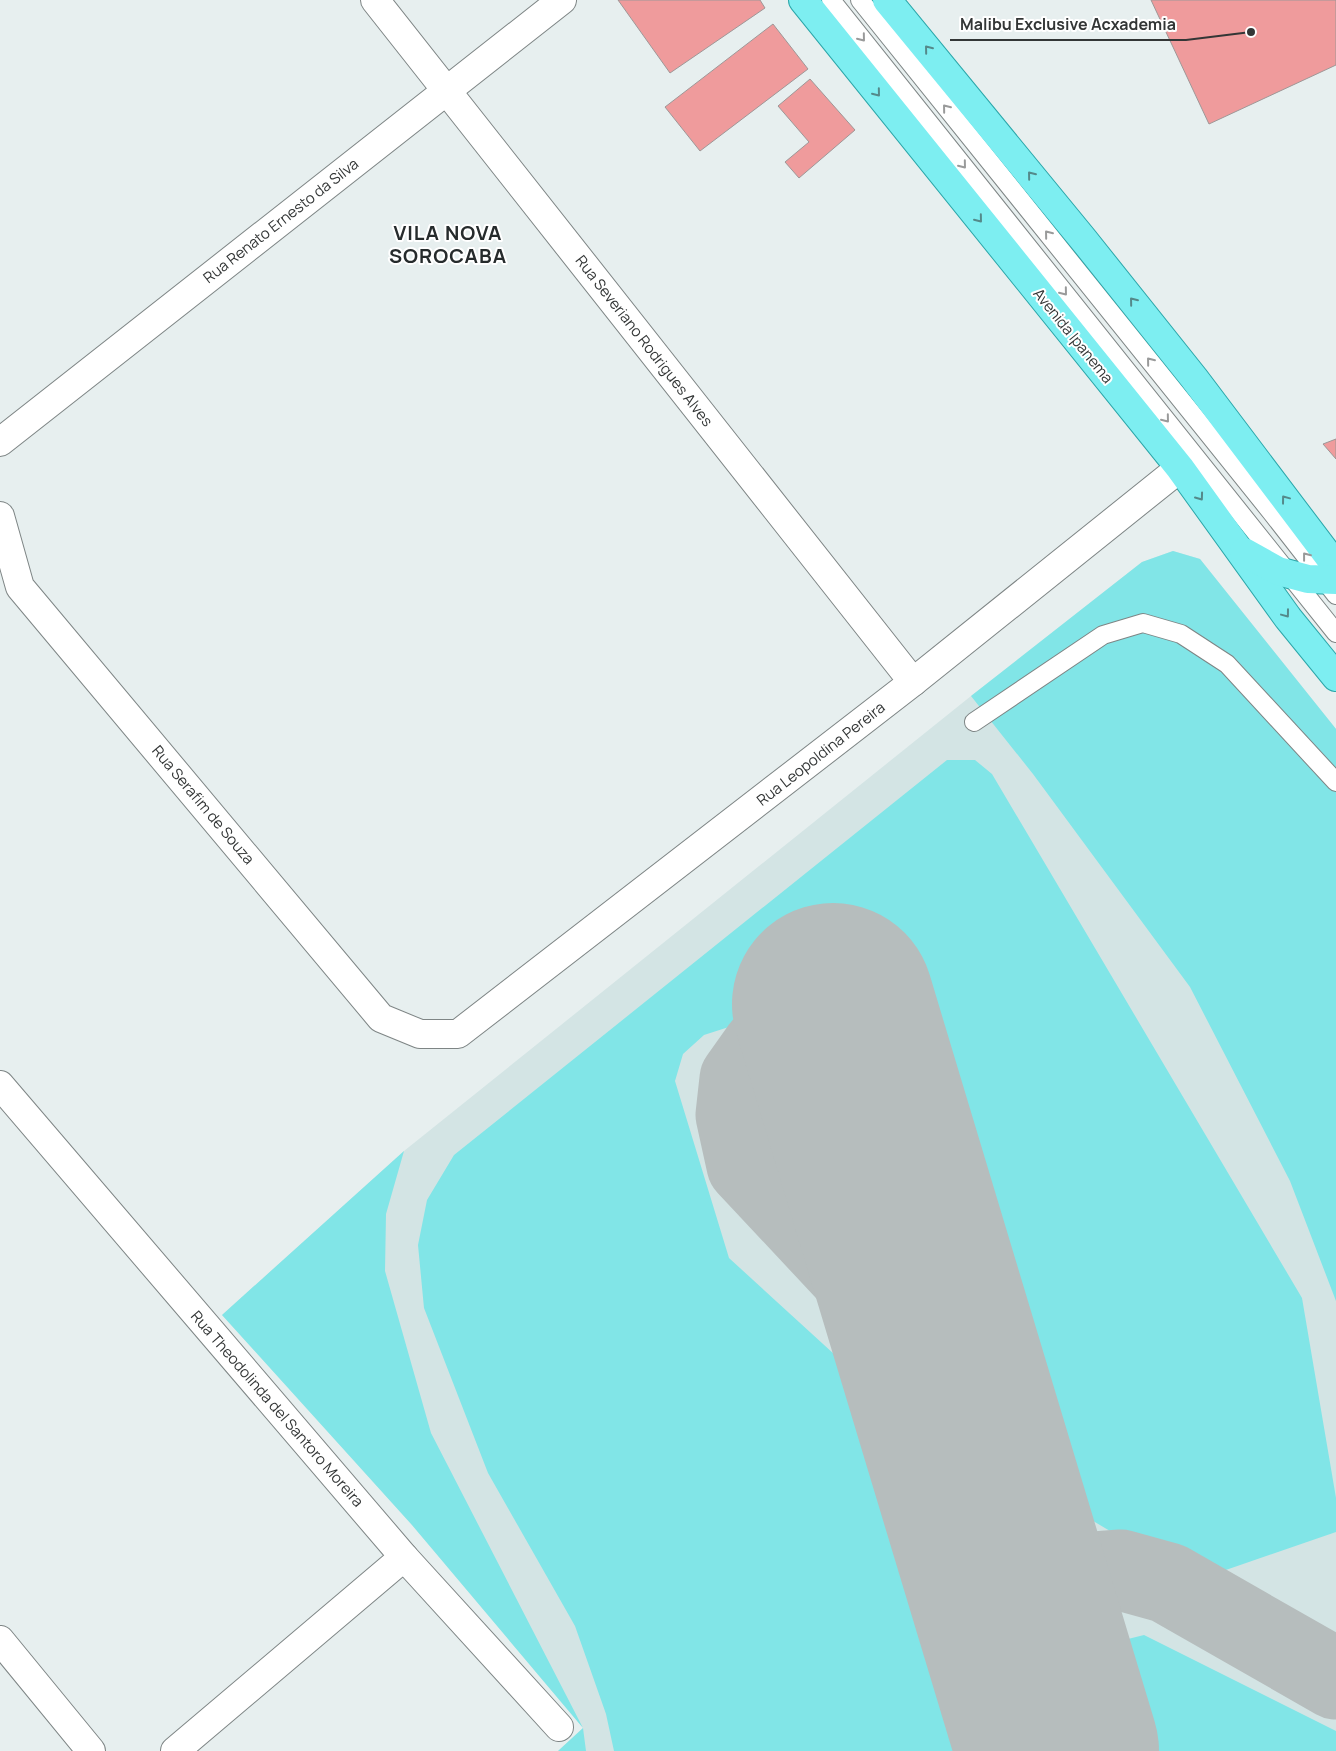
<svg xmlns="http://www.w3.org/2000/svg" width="1336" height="1751" font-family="Manrope,sans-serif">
<rect width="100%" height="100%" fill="#e7efef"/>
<polygon fill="#d3e4e4" points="1173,551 1200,559 1336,729 1336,1751 558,1751 583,1728 412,1525 222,1315 404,1151 971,696 1142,562"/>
<g fill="#81e5e7">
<polygon points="1173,551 1200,559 1336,729 1336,1301 1290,1181 1190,987 1033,774 971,696 1142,562"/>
<polygon points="947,760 975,760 992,774 1302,1298 1336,1498 1336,1532 1194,1581 1068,1506 1038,1464 1007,1407 878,979 704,1035 683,1054 675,1081 729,1258 869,1386 977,1751 614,1751 606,1714 575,1626 488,1473 424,1308 418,1245 427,1200 454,1155"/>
<polygon points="404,1151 386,1214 385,1271 431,1433 583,1728 586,1751 558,1751 583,1728 412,1525 222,1315"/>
<polygon points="1144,1635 1336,1731 1336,1751 1113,1751 1095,1692 1097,1660 1116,1642"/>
</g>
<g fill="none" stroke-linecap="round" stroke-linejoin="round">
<g stroke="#b6bdbd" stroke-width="81">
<polyline points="912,1267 899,1107 873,1054 840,1027 803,1027 762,1048 740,1079 736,1115 747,1165 907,1336 954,1405"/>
<polyline points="1037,1682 1049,1618 1067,1590 1095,1572 1121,1570 1168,1583 1336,1679"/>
</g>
<polyline stroke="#b6bdbd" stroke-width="202" points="833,1004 1058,1751"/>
</g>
<g fill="#ef9b9c" stroke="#9e9797">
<polygon points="618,0 760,0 765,8 670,73"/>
<polygon points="1151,0 1336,0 1336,65 1209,124"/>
<polygon points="773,24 808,69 700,151 665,107"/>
<polygon points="810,79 855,130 799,178 785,162 809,142 778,106"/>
<polygon points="1336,439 1336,459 1323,444"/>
</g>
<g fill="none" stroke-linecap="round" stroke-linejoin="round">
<defs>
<g id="service">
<polyline points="831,0 1336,633"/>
<polyline points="860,0 1272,513 1336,595"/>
<polyline points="974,722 1103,635 1143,623 1181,634 1227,664 1336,782"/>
</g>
<g id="minor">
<polyline points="375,0 913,682"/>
<polyline points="0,442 562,0"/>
<polyline points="0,516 20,587 381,1018 420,1034 458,1034 913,682 1180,468"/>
<polyline points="0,1085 404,1557 559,1727"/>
<polyline points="0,1640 91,1751"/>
<polyline points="175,1751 404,1557"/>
</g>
<g id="primary">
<polyline points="803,0 1180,468 1288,618 1336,677"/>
<polyline points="887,0 1083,239 1194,378 1336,566"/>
<polyline points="1244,552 1278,571 1308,579 1336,580"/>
</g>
</defs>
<use href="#service" stroke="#7e8585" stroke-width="20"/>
<use href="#minor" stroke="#7e8585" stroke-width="30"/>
<use href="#primary" stroke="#2ba6a9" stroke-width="30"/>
<use href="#service" stroke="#fff" stroke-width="18"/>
<use href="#minor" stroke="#fff" stroke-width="28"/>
<use href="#primary" stroke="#7deef1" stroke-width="28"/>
</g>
<defs><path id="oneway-chevron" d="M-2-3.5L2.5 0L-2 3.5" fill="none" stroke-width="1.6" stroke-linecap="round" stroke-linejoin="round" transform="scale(1.25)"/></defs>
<g stroke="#999a9a">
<use href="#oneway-chevron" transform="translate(862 38) rotate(51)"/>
<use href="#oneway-chevron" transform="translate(946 108) rotate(-129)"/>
<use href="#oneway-chevron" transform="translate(963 165) rotate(51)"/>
<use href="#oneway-chevron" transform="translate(1048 234) rotate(-129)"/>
<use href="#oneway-chevron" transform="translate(1064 292) rotate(51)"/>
<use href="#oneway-chevron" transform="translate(1150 361) rotate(-129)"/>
<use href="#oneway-chevron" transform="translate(1166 419) rotate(51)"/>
<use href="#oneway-chevron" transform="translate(1306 556) rotate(-128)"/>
</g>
<g stroke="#54898a">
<use href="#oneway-chevron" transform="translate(928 49) rotate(-129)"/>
<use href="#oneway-chevron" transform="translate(877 93) rotate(51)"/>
<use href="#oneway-chevron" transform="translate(1031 175) rotate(-129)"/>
<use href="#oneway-chevron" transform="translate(979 219) rotate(51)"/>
<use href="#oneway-chevron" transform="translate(1133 301) rotate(-129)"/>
<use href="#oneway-chevron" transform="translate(1200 497) rotate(54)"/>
<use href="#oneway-chevron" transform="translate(1285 499) rotate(-127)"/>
<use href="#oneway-chevron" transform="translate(1286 614) rotate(53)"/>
</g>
<g text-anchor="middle" stroke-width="4" stroke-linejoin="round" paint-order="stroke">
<g font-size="15" fill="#333636" stroke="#fff">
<text transform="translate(281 221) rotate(-38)" y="5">Rua Renato Ernesto da Silva</text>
<text transform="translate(1073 336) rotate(51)" y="5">Avenida Ipanema</text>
<text transform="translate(644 341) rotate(52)" y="5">Rua Severiano Rodrigues Alves</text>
<text transform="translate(821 754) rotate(-38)" y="5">Rua Leopoldina Pereira</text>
<text transform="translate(203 805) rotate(50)" y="5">Rua Serafim de Souza</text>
<text transform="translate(277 1409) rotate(49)" y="5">Rua Theodolinda del Santoro Moreira</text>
</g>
<g font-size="20" font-weight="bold" letter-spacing="1" fill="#262b2c" stroke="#fff">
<text x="448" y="240">VILA NOVA<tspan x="448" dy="23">SOROCABA</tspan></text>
</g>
</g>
<path fill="none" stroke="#333636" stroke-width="2" d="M1251 32L1186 40H950"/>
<circle fill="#333636" stroke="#fff" stroke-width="2" cx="1251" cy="32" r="5"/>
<g font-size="16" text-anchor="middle" font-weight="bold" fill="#333636" stroke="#fff" stroke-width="4" stroke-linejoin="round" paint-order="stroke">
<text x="1068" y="30">Malibu Exclusive Acxademia</text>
</g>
</svg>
